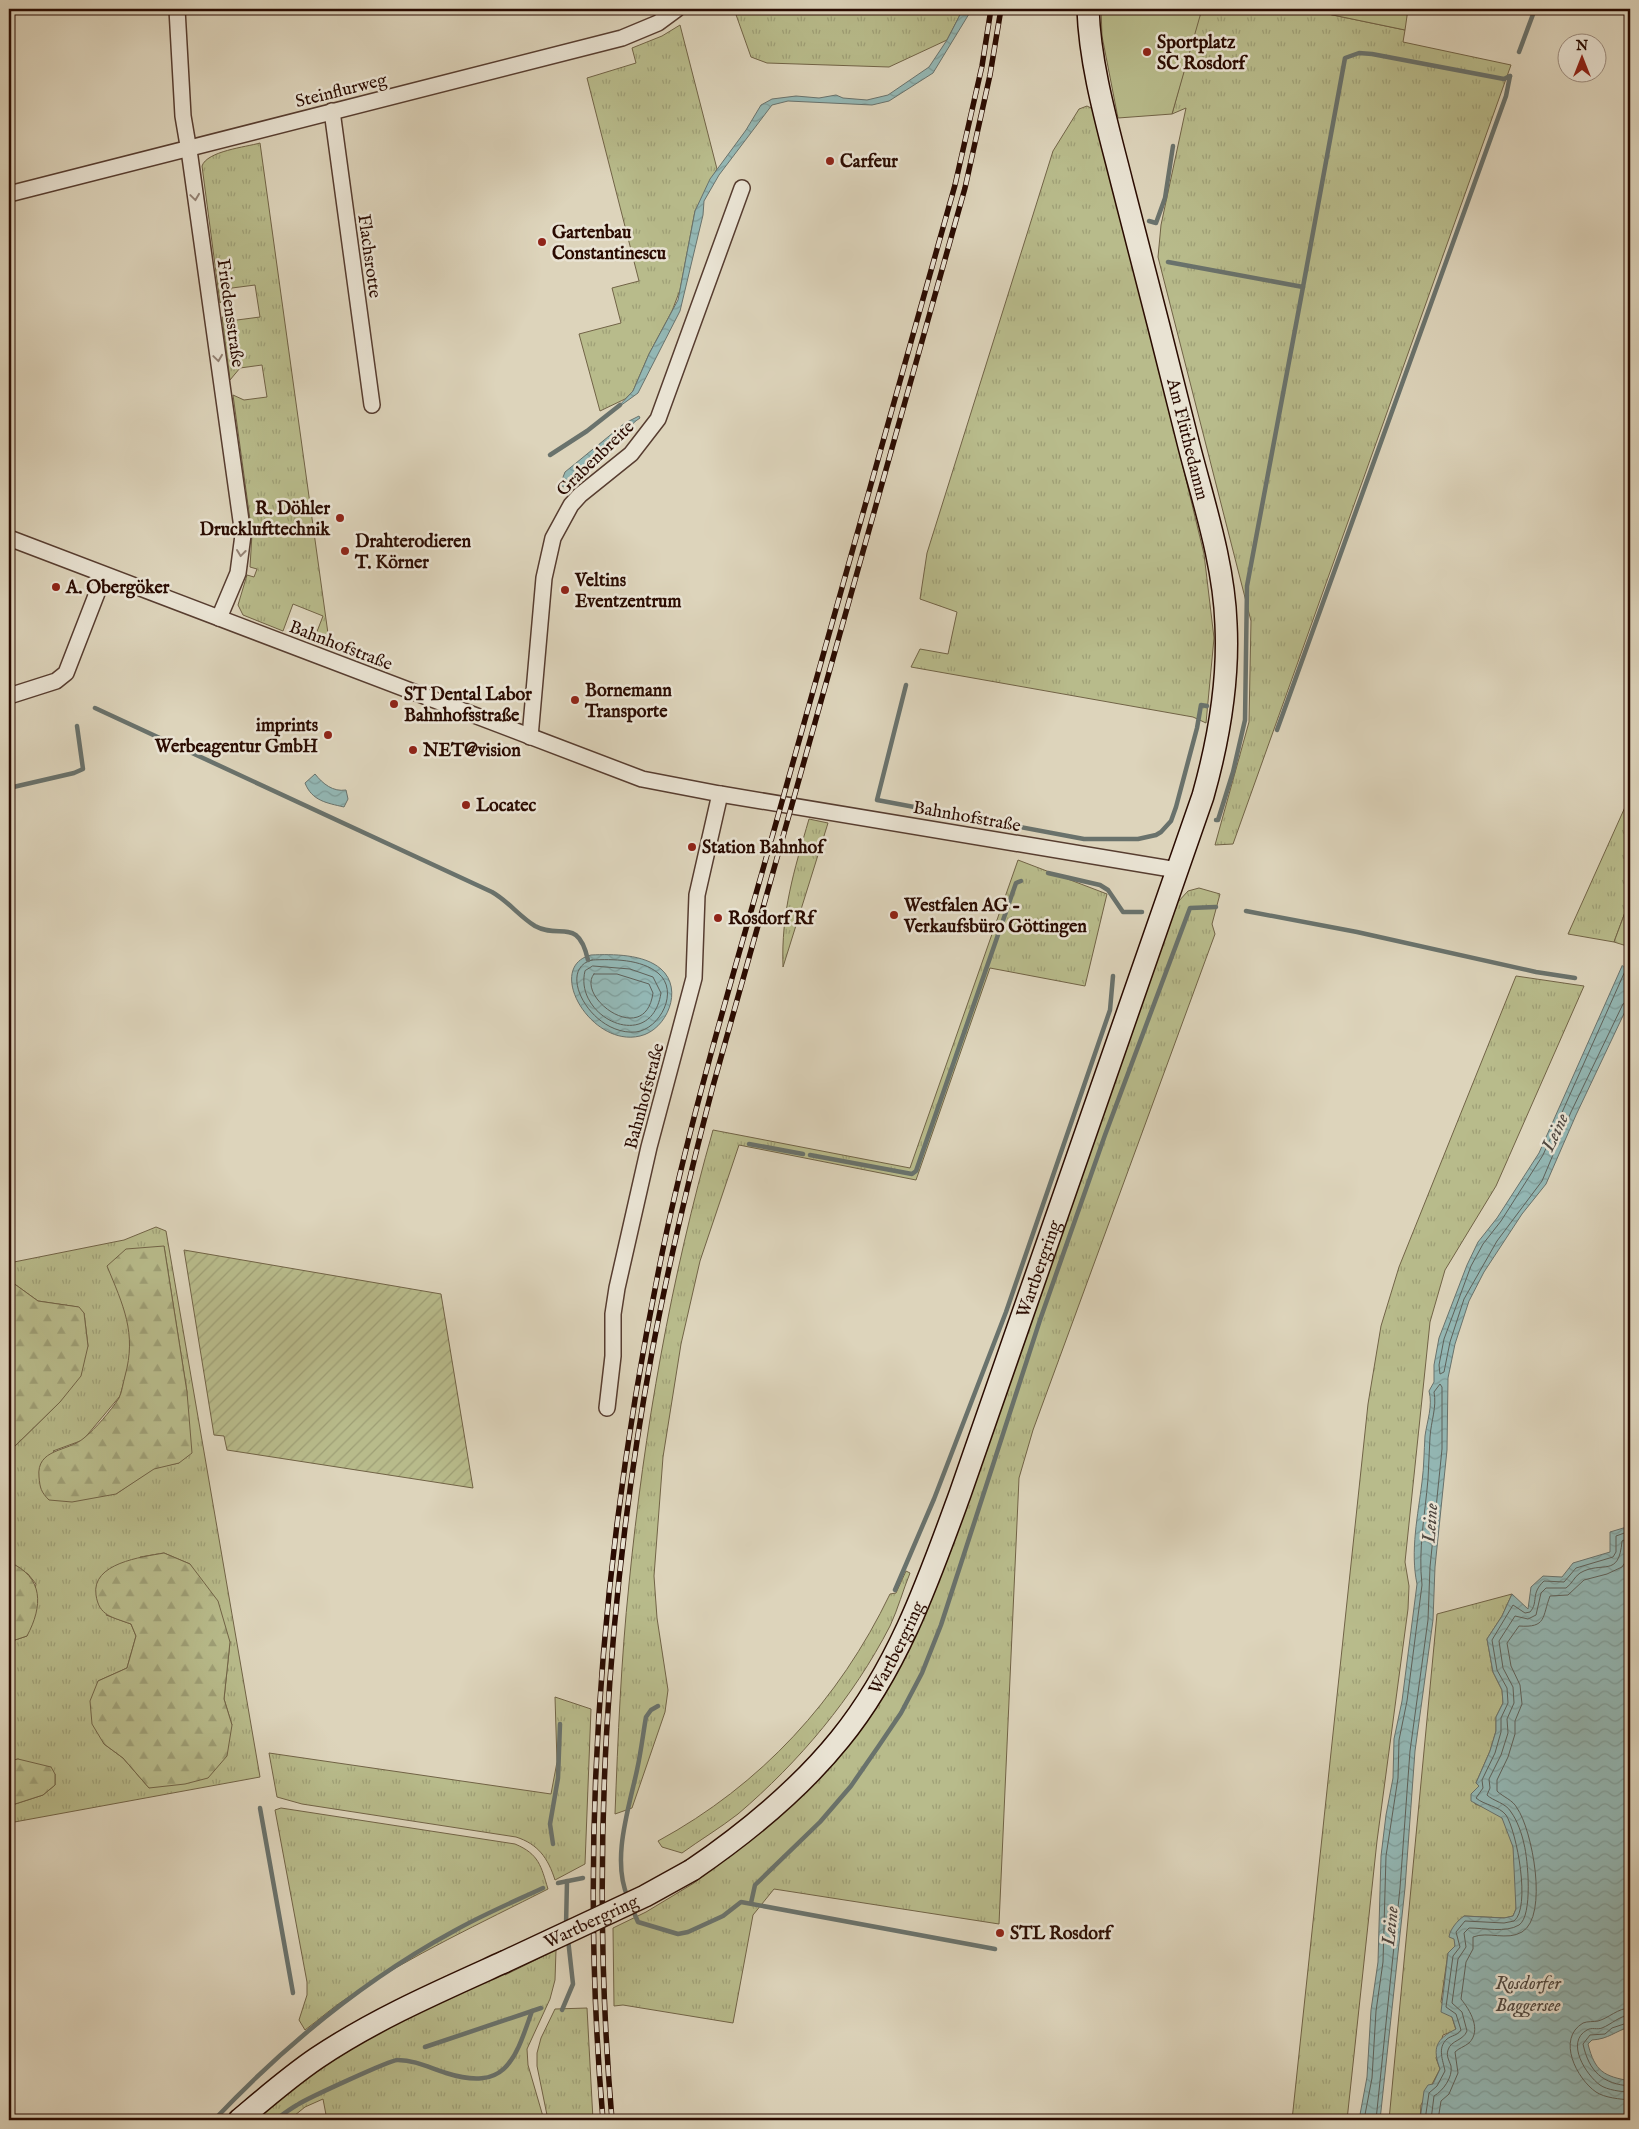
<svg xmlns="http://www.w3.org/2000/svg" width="1639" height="2129" font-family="'IM FELL English',serif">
<defs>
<pattern id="grass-tufts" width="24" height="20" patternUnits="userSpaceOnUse" patternTransform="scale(1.25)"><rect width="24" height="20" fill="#b8bb8b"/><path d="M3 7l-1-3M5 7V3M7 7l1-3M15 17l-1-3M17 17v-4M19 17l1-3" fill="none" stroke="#9e9f76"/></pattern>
<pattern id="forest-firs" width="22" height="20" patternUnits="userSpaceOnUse" patternTransform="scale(1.25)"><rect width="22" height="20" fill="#b8bb8b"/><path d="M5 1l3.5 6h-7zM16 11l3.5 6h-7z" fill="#9e9f76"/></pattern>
<pattern id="garden-furrows" width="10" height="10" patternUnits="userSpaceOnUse" patternTransform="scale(1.25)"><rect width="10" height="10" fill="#b8bb8b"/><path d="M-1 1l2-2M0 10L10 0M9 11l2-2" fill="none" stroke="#9e9f76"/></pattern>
<pattern id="water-waves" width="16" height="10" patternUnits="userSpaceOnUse" patternTransform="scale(1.25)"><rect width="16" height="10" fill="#93b7b4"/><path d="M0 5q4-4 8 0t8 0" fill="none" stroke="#7f9c99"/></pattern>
</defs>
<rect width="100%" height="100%" fill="#ddd4bb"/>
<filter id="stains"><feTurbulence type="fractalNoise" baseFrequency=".004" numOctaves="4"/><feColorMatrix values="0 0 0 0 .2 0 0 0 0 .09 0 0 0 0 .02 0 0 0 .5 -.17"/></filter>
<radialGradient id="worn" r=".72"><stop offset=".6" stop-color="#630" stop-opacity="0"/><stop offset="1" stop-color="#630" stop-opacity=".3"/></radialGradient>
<g fill="url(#grass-tufts)" stroke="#716346" fill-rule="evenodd">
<polygon points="734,9 963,9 947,40 889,67 767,63 751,57"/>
<polygon points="1149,9 1304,9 1405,30 1403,42 1511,65 1233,844 1215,845 1249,722 1251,621 1158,257 1161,225 1186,108 1172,114 1194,33"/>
<polygon points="680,25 717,169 695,211 680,290 672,311 649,354 633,391 625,399 600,411 579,334 621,323 612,288 639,281 587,78 636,63 632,48 662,36"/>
<polygon points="1087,106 1093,109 1099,119 1204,554 1214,638 1206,723 1193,717 911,667 920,649 948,654 957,612 920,599 927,553 1053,151 1079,109"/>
<path d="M 260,143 L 330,648 L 313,642 L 323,616 L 293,604 L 283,631 L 243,615 L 238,605 L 247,575 L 254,577 L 257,569 L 250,567 L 252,534 L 233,395 L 244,400 L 267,397 L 262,365 L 240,368 L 230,380 L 222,317 L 237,320 L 260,317 L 255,285 L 232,288 L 220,303 L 202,166 C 207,151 246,147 260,143 Z"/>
<polygon points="1630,796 1630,899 1614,942 1568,934"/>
<path d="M 809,819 L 828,823 L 783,967 C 781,912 794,871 809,819 Z"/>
<path d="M 1018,860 L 1107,894 L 1085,986 L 990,968 L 916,1180 L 739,1145 L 700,1261 L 681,1344 L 663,1457 L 654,1576 L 657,1618 L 668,1690 L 665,1712 L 632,1808 L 615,1814 C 618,1737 621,1660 629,1584 C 644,1431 671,1278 713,1130 L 910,1168 Z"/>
<polygon points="1199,888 1220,894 1212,924 1215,934 1033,1430 1019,1478 999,1924 774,1889 753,1915 733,2023 623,2005 614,2006 613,1928 646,1912 694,1883 728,1854 878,1695 1177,903 1188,891"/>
<polygon points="1516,976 1584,986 1496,1186 1445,1270 1430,1322 1405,1562 1409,1586 1408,1609 1377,1841 1347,2120 1292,2120 1368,1404 1381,1326 1399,1267"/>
<path d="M 156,1227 L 166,1231 L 260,1777 L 9,1823 L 9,1806 L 43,1795 L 55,1785 L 55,1774 L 18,1759 L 9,1761 L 9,1642 L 27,1636 L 36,1584 L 28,1574 L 9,1562 L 9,1455 L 14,1447 L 60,1402 L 88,1346 L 84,1313 L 78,1307 L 38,1301 L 9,1280 L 9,1263 L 124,1240 ZM 164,1246 L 187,1392 L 179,1463 L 154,1468 L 116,1494 L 53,1451 L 83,1440 L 120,1396 L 130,1359 L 130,1330 L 124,1307 ZM 164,1553 L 190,1564 L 230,1642 L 224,1699 L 232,1725 L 149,1788 L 123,1758 L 104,1744 L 98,1681 L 127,1668 L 136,1636 L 131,1624 L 106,1615 L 140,1557 Z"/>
<path d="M 906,1571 L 910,1573 C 903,1590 898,1609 890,1626 C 853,1698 799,1762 738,1814 C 720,1828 700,1840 682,1853 L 662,1847 L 658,1841 C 761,1785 839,1700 890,1594 L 896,1593 Z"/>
<path d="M 1512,1594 L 1502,1616 L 1487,1639 L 1493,1672 L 1502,1690 L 1503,1703 L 1496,1717 L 1496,1731 L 1490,1751 L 1476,1783 L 1479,1786 L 1475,1790 L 1475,1804 C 1483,1807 1496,1811 1502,1818 C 1518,1840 1517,1884 1516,1909 L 1513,1916 L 1505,1918 L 1464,1916 L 1458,1923 L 1455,1946 L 1448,1953 L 1441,2002 L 1452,2017 L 1456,2030 L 1443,2035 L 1436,2058 L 1440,2069 L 1421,2105 L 1420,2120 L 1389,2120 L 1437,1614 Z"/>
<path d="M 555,1697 L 591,1709 L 585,1864 L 555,1880 C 548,1858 538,1844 516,1837 L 302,1804 L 277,1797 L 269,1753 L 551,1794 L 557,1762 Z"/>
<path d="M 281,1808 L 515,1844 C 539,1854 541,1866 548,1889 C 481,1923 412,1955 350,1996 C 334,2006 320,2019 305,2030 L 299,2020 L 307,1995 L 307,1982 L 275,1810 Z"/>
<polygon points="556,1950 555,1980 550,1999 527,2049 528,2065 544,2120 327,2120 323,2099 305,2107 289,2120 250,2120 299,2080 358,2042 504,1971 505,1975"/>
<polygon points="587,2008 593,2120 548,2120 537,2066 537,2053 541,2038 555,2009"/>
</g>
<g fill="url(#forest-firs)" stroke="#716346">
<polygon points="1630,899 1630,947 1614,942"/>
<path d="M 164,1246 L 187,1392 L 192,1453 L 179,1463 L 154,1469 L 116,1494 L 72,1502 L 49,1500 C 41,1492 40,1488 39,1477 C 36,1448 68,1452 84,1438 C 96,1428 110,1412 119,1398 C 122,1392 123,1383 125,1376 C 137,1333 123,1305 107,1266 L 126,1249 Z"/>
<polygon points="9,1280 38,1301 79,1307 84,1313 88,1346 81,1376 60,1402 14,1447 9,1455"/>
<path d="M 164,1553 L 190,1564 L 218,1601 L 230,1642 L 224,1699 L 232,1725 L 227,1756 L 208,1778 L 185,1784 L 149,1788 L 123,1758 L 104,1744 L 92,1724 L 90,1701 L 98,1681 L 127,1668 L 136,1636 L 131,1624 C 112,1617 99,1616 96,1595 C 91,1563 142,1557 164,1553 Z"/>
<path d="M 9,1562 C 44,1577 43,1606 27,1636 L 9,1642 Z"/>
<polygon points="18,1759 51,1767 55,1774 55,1785 43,1795 9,1806 9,1761"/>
</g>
<g fill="#b8bb8b" stroke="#716346">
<polygon points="1101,9 1202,9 1172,114 1118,118 1102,36"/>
<polygon points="1304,9 1408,9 1405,30"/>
</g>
<polygon fill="url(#garden-furrows)" stroke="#716346" points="184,1250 441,1294 473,1488 227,1450 224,1436 214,1435"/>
<g fill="url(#water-waves)" stroke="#69726c">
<polygon points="963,9 972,9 933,73 889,101 872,105 788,101 772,105 719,175 704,201 703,215 680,311 638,393 616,409 633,391 649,354 678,300 695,211 710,179 746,130 761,105 772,99 796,96 819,98 836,95 843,98 867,100 888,95 929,67 947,40"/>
<path d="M 639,416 L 640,418 C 629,425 624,435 615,443 C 598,458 578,469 564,487 L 560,485 L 565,472 L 625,423 Z"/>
<path d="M 315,774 C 323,784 333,792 346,790 L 348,799 L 344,807 C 327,803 312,801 305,783 Z"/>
<path d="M 1630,948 L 1630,1001 L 1576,1115 L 1546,1184 L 1522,1214 L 1484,1272 L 1469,1301 L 1455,1344 L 1448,1378 L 1447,1450 L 1435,1567 L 1433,1620 L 1415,1751 L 1405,1888 L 1380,2120 L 1359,2120 L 1367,2077 L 1371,2010 L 1378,1962 L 1381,1856 L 1386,1815 L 1393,1778 L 1394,1739 L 1402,1701 L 1417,1584 C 1410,1551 1418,1515 1422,1482 C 1424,1467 1424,1451 1425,1436 C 1427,1421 1433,1406 1429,1391 L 1434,1382 L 1434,1365 L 1439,1338 L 1467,1265 L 1478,1242 L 1497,1218 L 1539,1153 Z"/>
<path d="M 591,955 C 613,954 644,954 661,969 C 684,989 667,1030 640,1036 C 591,1048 544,967 591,955 Z"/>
<path d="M 1630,1526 L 1630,2027 C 1615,2031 1609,2039 1592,2040 L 1588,2044 C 1595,2072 1604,2076 1630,2081 L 1630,2120 L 1420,2120 L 1424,2091 L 1428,2085 L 1433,2084 L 1440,2069 C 1432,2048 1436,2039 1456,2029 L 1452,2017 L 1441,2012 L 1448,1953 L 1455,1946 L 1454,1939 L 1449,1937 C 1450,1929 1458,1920 1464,1916 L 1504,1918 L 1513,1916 L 1516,1909 L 1513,1847 L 1502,1818 L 1471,1801 L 1471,1794 L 1479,1786 L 1476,1783 L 1490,1751 L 1496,1731 L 1496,1717 L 1503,1703 L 1502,1690 L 1493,1672 L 1487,1639 L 1502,1616 L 1512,1594 L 1528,1609 L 1531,1587 L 1543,1576 L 1562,1577 L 1573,1563 L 1610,1552 L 1610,1532 Z"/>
</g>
<polygon fill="#ddd4bb" points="1624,955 1630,957 1630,969 1620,964"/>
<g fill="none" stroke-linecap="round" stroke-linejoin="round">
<g stroke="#5e615a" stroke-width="1">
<path d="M 592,960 C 613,959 641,959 658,973 C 680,991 660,1029 636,1032 C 591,1036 555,969 592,960 Z"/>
<polyline points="1630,960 1543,1155 1501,1221 1483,1244 1471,1266 1444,1339 1439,1365 1440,1374 1444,1372 1450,1342 1464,1299 1497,1241 1542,1181 1571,1112 1623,1004 1630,1000"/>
<path d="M 593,966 L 630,969 L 653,977 L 661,993 C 651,1055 573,1017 585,971 Z"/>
<path d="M 594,974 L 617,974 L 649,984 L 653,993 C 645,1049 575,997 594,974 Z"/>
<path d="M 1630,2008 C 1618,2008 1609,2018 1598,2021 C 1593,2022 1588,2021 1583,2023 C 1556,2039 1577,2079 1596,2092 C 1605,2098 1620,2099 1630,2100"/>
<path d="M 1630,2015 C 1619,2016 1612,2024 1602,2028 C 1597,2030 1592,2027 1587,2030 C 1565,2042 1586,2075 1600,2085 C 1607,2090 1622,2092 1630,2092"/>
<path d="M 1630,2022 L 1612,2028 L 1605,2034 L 1590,2035 L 1583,2044 C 1589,2072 1603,2084 1630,2086"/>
<path d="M 1364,2120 L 1372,2078 L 1376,2011 L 1383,1962 L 1386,1856 L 1398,1778 L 1399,1740 L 1407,1701 L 1422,1585 C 1418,1549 1425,1515 1428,1479 C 1429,1465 1429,1451 1430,1437 C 1431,1421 1437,1407 1434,1392 L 1440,1384 L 1442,1387 L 1442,1449 L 1430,1567 L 1428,1620 L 1410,1751 L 1400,1888 L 1376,2120"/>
<path d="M 1425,2120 L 1429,2093 L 1437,2086 L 1445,2071 C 1443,2060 1437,2048 1447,2039 C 1452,2035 1457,2036 1461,2030 L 1456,2014 L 1446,2007 L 1453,1956 L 1460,1947 L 1456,1932 L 1465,1921 L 1504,1923 L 1514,1921 C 1531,1908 1517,1832 1506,1815 C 1499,1806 1484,1805 1476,1798 L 1483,1788 L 1482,1780 L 1495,1753 L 1501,1732 L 1501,1718 L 1508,1703 L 1507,1688 L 1497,1670 L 1492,1640 L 1513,1605 L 1525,1613 L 1530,1612 C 1539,1602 1530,1594 1544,1581 L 1564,1582 L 1576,1568 L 1613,1557 L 1616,1552 L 1616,1536 L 1630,1531"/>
<path d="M 1431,2120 L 1434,2096 C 1443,2091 1453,2077 1451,2066 C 1449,2060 1446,2056 1448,2050 C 1451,2040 1463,2041 1467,2031 L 1462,2012 L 1452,2003 L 1458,1959 L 1466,1947 L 1464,1933 L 1469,1928 C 1484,1928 1506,1933 1519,1925 C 1533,1916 1528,1859 1524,1844 C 1522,1834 1517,1820 1511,1812 C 1506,1803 1493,1801 1487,1795 L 1490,1788 L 1489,1779 L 1501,1755 L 1508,1733 L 1507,1719 L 1514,1703 L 1513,1687 L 1503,1668 L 1499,1641 L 1515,1616 L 1528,1619 L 1536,1615 L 1541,1593 L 1546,1588 L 1566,1588 C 1572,1584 1574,1577 1580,1573 C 1602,1560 1619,1579 1622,1541 L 1630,1537"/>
<path d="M 1438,2120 L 1441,2101 L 1449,2094 L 1458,2073 L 1455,2052 C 1459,2048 1464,2047 1469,2043 C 1482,2030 1470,2010 1461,1999 L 1466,1962 L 1473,1949 L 1473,1937 C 1488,1931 1507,1941 1522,1932 C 1549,1916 1532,1829 1517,1808 C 1513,1800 1503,1797 1497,1791 L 1497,1780 L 1508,1757 L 1515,1734 L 1515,1721 L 1522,1704 L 1520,1685 L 1511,1666 L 1507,1643 L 1519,1626 C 1547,1628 1542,1617 1550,1596 L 1568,1595 L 1584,1580 L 1607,1574 L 1622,1567 L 1628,1558 L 1630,1545"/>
</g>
<g stroke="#69726c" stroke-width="4.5">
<polyline points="1519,52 1535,9"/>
<polyline points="1149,221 1156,223 1165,198 1173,146"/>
<polyline points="1168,262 1303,287 1345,58 1359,53 1372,54 1504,79 1510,76"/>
<polyline points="550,455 587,431 620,405"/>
<polyline points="906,685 877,800 1084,839 1138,839 1156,835 1161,832 1171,821 1176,807 1197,728 1201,705 1207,706"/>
<path d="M 95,708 L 492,892 C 508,901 519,916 535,926 C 560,940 578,916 588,960"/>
<polyline points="1277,730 1506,96 1510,76"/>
<polyline points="9,788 74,773 83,769 77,726"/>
<polyline points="1216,820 1218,820 1233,772 1245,720 1247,586 1303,287"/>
<polyline points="1048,873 1100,885 1108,890 1123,912 1142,912"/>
<polyline points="1246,911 1357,932 1536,972 1575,978"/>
<polyline points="749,1144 803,1154"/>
<polyline points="810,1155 912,1174 916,1171 1016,883 1021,881"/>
<polyline points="895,1590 934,1499 1006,1312 1110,1010 1113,976"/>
<polyline points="260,1808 293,1993"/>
<polyline points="553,1844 550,1824 558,1778 560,1724"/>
<polyline points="558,1883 583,1878"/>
<path d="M 628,1898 C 611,1860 629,1808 637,1770 C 641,1752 643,1734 646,1717 L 651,1710 L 658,1706"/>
<polyline points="751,1903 755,1885 820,1822 851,1786 878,1747 901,1713 922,1673 941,1625 1040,1320 1105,1135 1190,908 1216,907"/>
<polyline points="632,1908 638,1922 678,1934 688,1932 723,1916 741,1902 995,1949"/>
<polyline points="566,1926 567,1881"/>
<polyline points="562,2010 573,1984 568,1939"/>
<polyline points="425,2047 541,2008"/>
<path d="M 214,2120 C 284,2046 364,1980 454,1931 C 482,1915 513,1902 543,1888"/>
<path d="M 275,2120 C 282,2115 290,2109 297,2105 C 306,2099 392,2059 398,2060 C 415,2060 430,2068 446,2073 C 506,2092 515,2060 532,2011"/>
</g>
<defs>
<g id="street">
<polyline points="177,9 183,116 190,157 243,535 238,573 219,618"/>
<polyline points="332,111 372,405"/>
<polyline points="9,194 622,38 658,23 677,9"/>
<polyline points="9,538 642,779 720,794 1177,870"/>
<polyline points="9,696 56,681 66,673 104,575"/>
<polyline points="530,737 544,578 553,538 571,505 580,495 631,454 658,419 742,188"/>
<polyline points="607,1408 613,1356 613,1314 617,1288 649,1147 694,978 697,895 720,794"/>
</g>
<g id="secondary">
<path id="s1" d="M 692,1870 C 746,1833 798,1791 840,1739 C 898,1668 929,1579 960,1494 L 1203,796 C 1219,739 1229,683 1226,624 C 1224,564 1204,504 1189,446 C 1167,358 1145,271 1122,183 C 1108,127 1090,67 1088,9"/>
<path d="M 239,2120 C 264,2099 289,2077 317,2058 C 375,2019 440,1991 504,1962"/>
</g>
</defs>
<use href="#street" stroke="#573d30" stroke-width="18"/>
<use href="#secondary" stroke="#2a0b01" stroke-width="24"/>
<use href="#street" stroke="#e9e3d3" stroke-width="15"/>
<use href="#secondary" stroke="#e9e3d3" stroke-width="21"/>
<defs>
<g id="rail">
<path d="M 603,2120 C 577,1823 605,1521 667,1230 C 699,1085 743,942 783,798 C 840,594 898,389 955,185 L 982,66 L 991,9"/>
<path d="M 612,2120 C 590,1865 606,1603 652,1352 C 669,1262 690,1174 713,1086 L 965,188 L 990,75 L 1001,9"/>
</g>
</defs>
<use href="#rail" stroke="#2a0b01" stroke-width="5.5"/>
<use href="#rail" stroke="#e9e3d3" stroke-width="4" stroke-dasharray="11" stroke-linecap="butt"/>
<defs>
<g id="secondary-bridge">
<path id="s2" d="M 504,1962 L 645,1896 L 692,1870"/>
</g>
</defs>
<use href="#secondary-bridge" stroke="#2a0b01" stroke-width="24" stroke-linecap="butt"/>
<use href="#secondary-bridge" stroke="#e9e3d3" stroke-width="21"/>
</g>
<defs><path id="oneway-chevron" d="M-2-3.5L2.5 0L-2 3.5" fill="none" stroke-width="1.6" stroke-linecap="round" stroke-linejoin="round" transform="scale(1.25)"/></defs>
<g stroke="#938274">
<use href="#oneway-chevron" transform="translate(195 197) rotate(82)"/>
<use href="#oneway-chevron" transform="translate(218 358) rotate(82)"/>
<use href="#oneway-chevron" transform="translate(241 553) rotate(97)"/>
</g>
<g fill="#8f2418" stroke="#e9e3d3" stroke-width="2">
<circle cx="1147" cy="52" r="5"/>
<circle cx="830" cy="161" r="5"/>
<circle cx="542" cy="242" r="5"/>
<circle cx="340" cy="518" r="5"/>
<circle cx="345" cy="551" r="5"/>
<circle cx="56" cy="587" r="5"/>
<circle cx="565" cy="590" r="5"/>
<circle cx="575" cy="700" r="5"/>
<circle cx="394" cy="704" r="5"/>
<circle cx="328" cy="735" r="5"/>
<circle cx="413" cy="750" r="5"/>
<circle cx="466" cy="805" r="5"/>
<circle cx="692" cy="847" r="5"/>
<circle cx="894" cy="915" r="5"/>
<circle cx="718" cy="918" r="5"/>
<circle cx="1000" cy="1933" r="5"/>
</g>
<g text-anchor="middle" stroke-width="5" stroke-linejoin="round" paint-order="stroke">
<g font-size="18" font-weight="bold" fill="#2a0b01" stroke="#e9e3d3" text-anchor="start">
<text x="1157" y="48">Sportplatz<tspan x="1157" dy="21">SC Rosdorf</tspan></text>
<text x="840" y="167">Carfeur</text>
<text x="552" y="238">Gartenbau<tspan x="552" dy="21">Constantinescu</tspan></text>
<text x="330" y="514" text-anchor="end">R. Döhler<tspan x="330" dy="21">Drucklufttechnik</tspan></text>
<text x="355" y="547">Drahterodieren<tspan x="355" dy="21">T. Körner</tspan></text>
<text x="575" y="586">Veltins<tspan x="575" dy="21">Eventzentrum</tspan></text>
<text x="66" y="593">A. Obergöker</text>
<text x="585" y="696">Bornemann<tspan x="585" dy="21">Transporte</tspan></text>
<text x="404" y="700">ST Dental Labor<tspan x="404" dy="21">Bahnhofsstraße</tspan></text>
<text x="318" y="731" text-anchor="end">imprints<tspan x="318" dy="21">Werbeagentur GmbH</tspan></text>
<text x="423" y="756">NET@vision</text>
<text x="476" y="811">Locatec</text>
<text x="702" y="853">Station Bahnhof</text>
<text x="904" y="911">Westfalen AG -<tspan x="904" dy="21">Verkaufsbüro Göttingen</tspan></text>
<text x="728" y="924">Rosdorf Rf</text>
<text x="1010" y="1939">STL Rosdorf</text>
</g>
<g font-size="18" fill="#2a0b01" stroke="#e9e3d3">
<text transform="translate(341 90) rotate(-14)" y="6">Steinflurweg</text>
<text transform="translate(370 256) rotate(82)" y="6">Flachsrotte</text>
<text transform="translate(231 313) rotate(82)" y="6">Friedensstraße</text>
<text transform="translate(1188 439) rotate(76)" y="6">Am Flüthedamm</text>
<text transform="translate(595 458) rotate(-44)" y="6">Grabenbreite</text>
<text transform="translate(341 645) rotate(21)" y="6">Bahnhofstraße</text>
<text transform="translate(967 816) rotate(10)" y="6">Bahnhofstraße</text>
<text transform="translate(644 1096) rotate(-75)" y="6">Bahnhofstraße</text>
<text dy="6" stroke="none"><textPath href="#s1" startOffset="711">Wartbergring</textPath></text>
<text dy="6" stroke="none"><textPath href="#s1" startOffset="306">Wartbergring</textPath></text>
<text dy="6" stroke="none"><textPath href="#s2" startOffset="96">Wartbergring</textPath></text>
</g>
<g font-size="19" font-style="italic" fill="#4f4740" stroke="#e9e3d3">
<text transform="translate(1554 1132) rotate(-65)" y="7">Leine</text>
<text transform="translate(1429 1523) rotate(-86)" y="7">Leine</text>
<text transform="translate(1389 1926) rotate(-84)" y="7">Leine</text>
<text x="1528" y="1989">Rosdorfer<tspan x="1528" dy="22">Baggersee</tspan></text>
</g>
</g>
<rect width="1639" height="2129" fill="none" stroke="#ddd4bb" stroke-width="30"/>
<rect x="10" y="10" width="1619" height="2109" fill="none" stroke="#2a0b01" stroke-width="2.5"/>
<rect x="15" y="15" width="1609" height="2099" fill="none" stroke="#2a0b01"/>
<g transform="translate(1582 58)"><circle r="24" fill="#e9e3d3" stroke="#9d8d7f"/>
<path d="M0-4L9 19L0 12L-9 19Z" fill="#8f2418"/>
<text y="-8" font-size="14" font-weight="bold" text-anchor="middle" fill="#2a0b01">N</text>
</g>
<rect width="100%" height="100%" filter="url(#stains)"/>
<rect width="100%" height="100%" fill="url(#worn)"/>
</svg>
